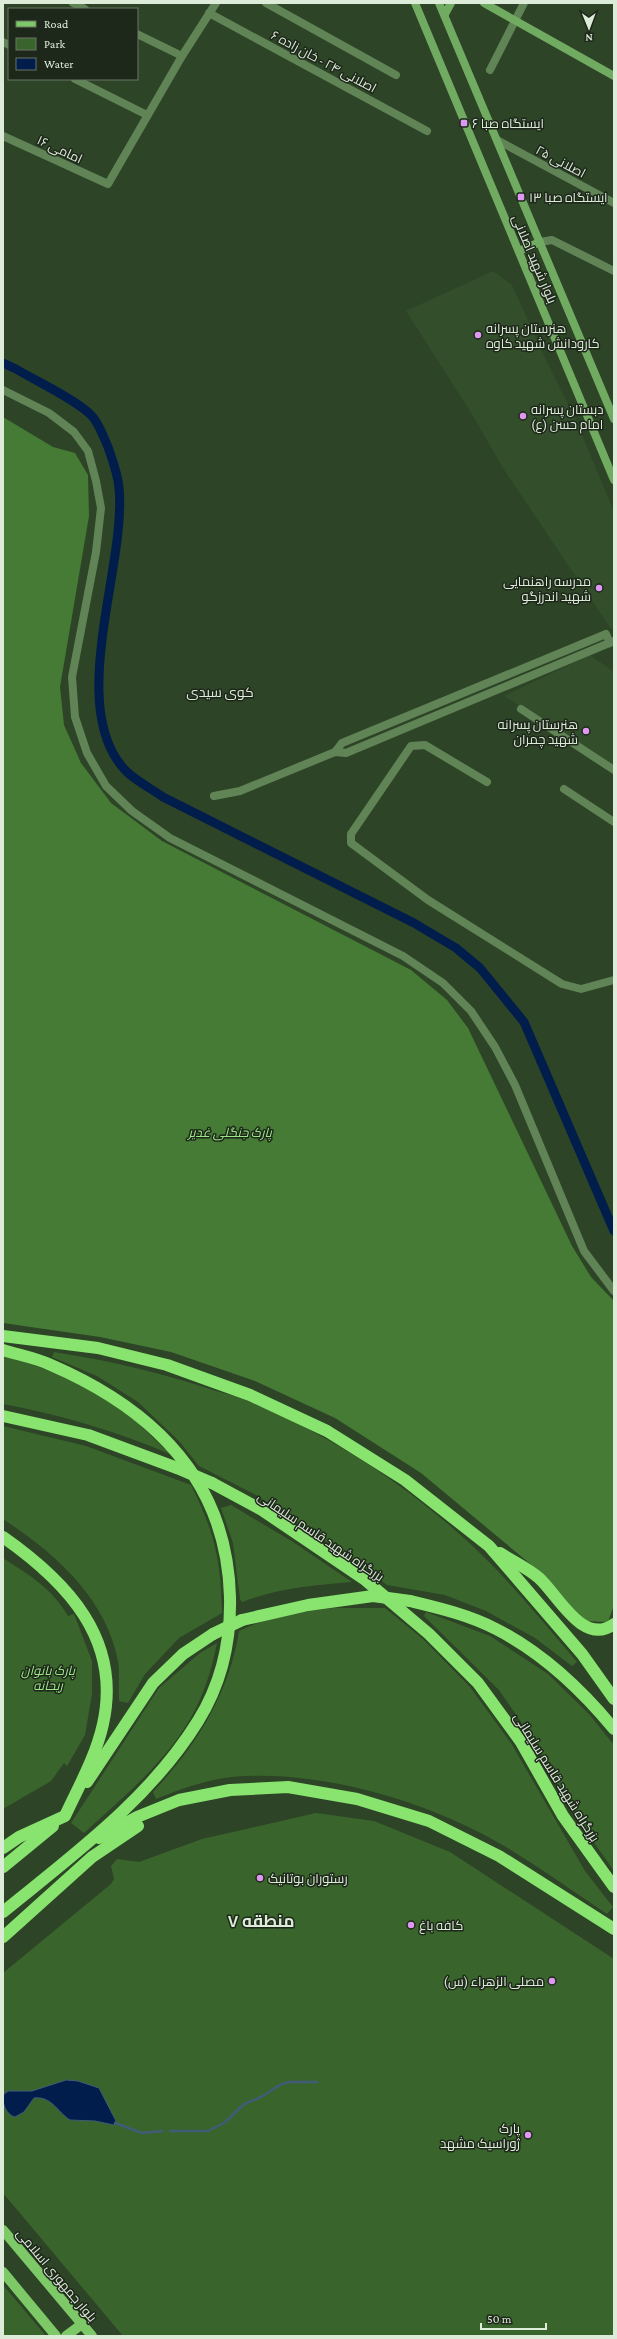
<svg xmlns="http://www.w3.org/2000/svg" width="617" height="2339" font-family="'Crimson Pro',Cairo,serif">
<rect width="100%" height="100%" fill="#2d4427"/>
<g fill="#334e2b">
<polygon points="493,271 512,285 546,360 576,420 614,512 614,628 611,629 503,468 470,411 406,311"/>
<polygon points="590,655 614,672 614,766 504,696"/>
</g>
<g fill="#39652c">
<path d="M 54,1352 C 105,1360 154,1371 204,1387 C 218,1392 234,1395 248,1401 C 338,1438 424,1496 492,1565 C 522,1596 549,1629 577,1662 L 572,1666 L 535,1638 L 486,1611 L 445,1595 L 387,1585 L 363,1566 L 256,1495 L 199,1466 L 179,1441 L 138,1402 L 97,1376 L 52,1357 Z"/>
<path d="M 3,1355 C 46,1369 92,1384 128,1414 C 142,1426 156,1441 170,1454 C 116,1431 61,1415 3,1404 Z"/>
<path d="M 3,1426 L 86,1446 L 191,1485 C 215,1533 221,1561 222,1613 L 179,1638 L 145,1674 L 128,1703 L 119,1701 C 118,1688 120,1673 118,1661 C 106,1598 55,1553 3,1519 Z"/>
<path d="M 231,1505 L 293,1542 L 352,1582 C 314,1585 279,1588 242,1602 L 240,1599 L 233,1543 L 221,1508 Z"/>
<path d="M 3,1558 C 30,1576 51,1587 68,1616 L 74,1614 L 92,1661 L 92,1694 L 85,1735 L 67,1766 L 64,1763 L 51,1781 L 3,1809 Z"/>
<path d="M 335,1608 L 385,1608 L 423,1639 L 470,1687 L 511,1743 L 585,1871 L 613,1907 L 607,1914 C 574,1892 541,1868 506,1847 C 431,1802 321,1769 232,1777 C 206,1780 180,1789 156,1799 L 153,1792 C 196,1746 229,1694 239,1631 C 269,1616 302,1611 335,1608 Z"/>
<polygon points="426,1612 490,1636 548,1674 589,1714 614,1745 614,1871 571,1810 534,1741 499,1690 424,1616"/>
<path d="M 217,1643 C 214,1657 211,1671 206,1684 C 185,1747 131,1790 84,1833 L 71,1823 L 159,1688 L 200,1653 Z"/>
<polygon points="316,1813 374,1821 450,1852 614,1959 614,2336 123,2336 3,2193 3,1973 111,1884 114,1879 111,1866 117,1859 139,1862 202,1839"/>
<polygon points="3,2285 46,2336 3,2336"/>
</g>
<polygon fill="#457b35" points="3,417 53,447 75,453 88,475 89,516 60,687 64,725 81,763 111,803 162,841 411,970 447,1000 468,1028 572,1246 591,1277 614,1301 614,1605 608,1622 584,1621 540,1572 421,1473 335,1418 255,1381 171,1352 100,1337 3,1323"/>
<path fill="#001d4c" stroke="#425b76" d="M 66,2080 L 78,2081 L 99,2088 L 116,2121 L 114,2125 L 95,2121 L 70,2120 C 57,2112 52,2096 34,2098 L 24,2112 L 15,2117 C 6,2115 2,2103 3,2095 L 8,2091 L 32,2091 Z"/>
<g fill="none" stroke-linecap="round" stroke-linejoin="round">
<g stroke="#425b76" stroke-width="2.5">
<polyline points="115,2123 142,2133 162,2131"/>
<polyline points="170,2131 208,2131 224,2123 244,2104 261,2097 280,2085 289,2082 317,2082"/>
</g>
<path stroke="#001d4c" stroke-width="9" d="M 3,363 L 16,369 C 36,381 75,399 91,415 C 99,423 103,436 108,447 C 112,459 118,474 119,488 C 127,565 65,708 126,771 C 136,781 152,789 163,797 L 414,923 L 456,948 L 480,968 L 524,1022 L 614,1231"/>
<g stroke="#608456" stroke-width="8">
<polyline points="73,3 85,9"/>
<polyline points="266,3 396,75"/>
<polyline points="209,13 427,131"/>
<polyline points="3,42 9,45"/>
<polyline points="182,56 216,3"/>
<polyline points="490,70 524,3"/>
<polyline points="75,79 147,115"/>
<polyline points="3,136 108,184 182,56 137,34"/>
<polyline points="497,140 614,203"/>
<polyline points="540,242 552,240 614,271"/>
<polyline points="3,390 49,413 74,432 88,451 96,481 101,508 96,552 72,677 75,717 87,753 106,786 132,811 170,838 403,956 443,983 471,1011 495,1047 515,1085 584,1251 614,1291"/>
<polyline points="521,709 614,770"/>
<polyline points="335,752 342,743 606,634 610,643"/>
<polyline points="487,782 425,745 411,746 351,834 351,843 428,900 562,984 581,989 614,980"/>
<polyline points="564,789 614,822"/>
<polyline points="214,796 240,791 335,752 346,753 614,641"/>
</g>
<g stroke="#71ab61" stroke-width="8">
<polyline points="415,3 614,480"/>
<polyline points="439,3 614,419"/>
<polyline points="484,3 614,76"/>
<polyline points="445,14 451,3"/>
<polyline points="519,251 540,242"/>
</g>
<g stroke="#7dc968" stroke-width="10">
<polyline points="3,2230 92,2336"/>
<polyline points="3,2272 56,2336"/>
<polyline points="66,2336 82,2324"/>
</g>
<g stroke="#88e46e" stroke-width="12">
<polyline points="3,1336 98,1348 167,1365 250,1395 327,1431 405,1480 489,1546 582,1654 614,1699"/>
<path d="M 3,1350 C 19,1355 36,1358 51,1365 C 153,1409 227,1480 230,1597 C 231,1640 221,1684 198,1721 C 150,1799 73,1855 3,1912"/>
<polyline points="3,1416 88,1435 177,1468"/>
<polyline points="212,1483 262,1510 364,1579 429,1634 478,1683 521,1742 563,1816 614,1887"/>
<path d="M 3,1537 C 67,1582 122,1639 103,1724 C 96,1756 79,1786 65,1816 L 19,1837 L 3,1848"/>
<path d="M 500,1553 C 512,1561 528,1568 539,1578 C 558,1595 583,1647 614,1624"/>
<path d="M 410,1601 C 439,1608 469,1615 496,1629 C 543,1653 581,1689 614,1729"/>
<polyline points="242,1620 308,1605 373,1596"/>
<polyline points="87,1782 153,1683 183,1654 213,1634"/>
<polyline points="99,1838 137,1817 179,1800 230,1790 288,1787 357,1799 429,1821 499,1856 614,1929"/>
<polyline points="3,1867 53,1826"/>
<polyline points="3,1937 92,1857 138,1826"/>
</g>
<g stroke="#88e46e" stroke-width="12">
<polyline points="177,1468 212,1483"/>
<polyline points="373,1596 410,1601"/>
<polyline points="213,1634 242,1620"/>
</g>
</g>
<g fill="#df98f1" stroke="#1d271a" stroke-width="1.5">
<rect x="460" y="119" width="8" height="8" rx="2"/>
<rect x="517" y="193" width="8" height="8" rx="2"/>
<circle cx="478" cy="335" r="4"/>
<circle cx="523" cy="416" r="4"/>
<circle cx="599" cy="588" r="4"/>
<circle cx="586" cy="731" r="4"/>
<circle cx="260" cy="1878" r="4"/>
<circle cx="411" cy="1925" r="4"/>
<circle cx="552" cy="1981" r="4"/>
<circle cx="528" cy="2135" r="4"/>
</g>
<g text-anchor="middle" stroke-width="3" stroke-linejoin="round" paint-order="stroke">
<g font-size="13" fill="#ddebd9" stroke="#1d271a">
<text transform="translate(324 61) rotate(28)" y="5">اصلانی ۲۴ - خان زاده ۶</text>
<text transform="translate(60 149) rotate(25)" y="5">امامی ۱۶</text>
<text transform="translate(561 161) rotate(28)" y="5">اصلانی ۲۵</text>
<text transform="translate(535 259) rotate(67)" y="5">بلوار شهید اصلانی</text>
<text transform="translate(321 1536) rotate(34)" y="5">بزرگراه شهید قاسم سلیمانی</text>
<text transform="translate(557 1777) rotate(58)" y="5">بزرگراه شهید قاسم سلیمانی</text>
<text transform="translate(57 2275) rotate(50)" y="5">بلوار جمهوری اسلامی</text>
</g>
<g font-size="13" fill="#ddebd9" stroke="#1d271a" text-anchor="start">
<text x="472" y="128">ایستگاه صبا ۶</text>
<text x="529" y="202">ایستگاه صبا ۱۳</text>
<text x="486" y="333">هنرستان پسرانه<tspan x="486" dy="15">کارودانش شهید کاوه</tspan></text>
<text x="531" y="414">دبستان پسرانه<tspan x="531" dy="15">امام حسن (ع)</tspan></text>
<text x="591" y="586" text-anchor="end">مدرسه راهنمایی<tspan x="591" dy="15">شهید اندرزگو</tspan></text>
<text x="578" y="729" text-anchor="end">هنرستان پسرانه<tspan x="578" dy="15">شهید چمران</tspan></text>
<text x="268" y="1883">رستوران بوتانیک</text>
<text x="419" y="1930">کافه باغ</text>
<text x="544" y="1986" text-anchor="end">مصلی الزهراء (س)</text>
<text x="520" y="2133" text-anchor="end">پارک<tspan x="520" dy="15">ژوراسیک مشهد</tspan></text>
</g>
<g font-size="13" font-style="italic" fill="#9ce888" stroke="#1d271a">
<text x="230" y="1137">پارک جنگلی غدیر</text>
<text x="48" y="1675">پارک بانوان<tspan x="48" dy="15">ریحانه</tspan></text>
</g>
<g font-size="14" fill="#ddebd9" stroke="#1d271a">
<text x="220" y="697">کوی سیدی</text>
</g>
<g font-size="17" font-weight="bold" fill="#ddebd9" stroke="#1d271a">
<text x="261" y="1927">منطقه ۷</text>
</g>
</g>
<rect width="617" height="2339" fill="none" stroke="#ddebd9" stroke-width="8"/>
<rect x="8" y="8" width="130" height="72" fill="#1d271a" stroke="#6a7566"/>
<rect x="16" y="21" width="20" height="6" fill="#7dc968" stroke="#6a7566"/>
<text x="44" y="28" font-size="12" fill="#ddebd9">Road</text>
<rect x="16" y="38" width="20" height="12" fill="#39652c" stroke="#6a7566"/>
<text x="44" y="48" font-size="12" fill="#ddebd9">Park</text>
<rect x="16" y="58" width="20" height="12" fill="#001d4c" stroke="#6a7566"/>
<text x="44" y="68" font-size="12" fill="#ddebd9">Water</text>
<g transform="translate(589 28) rotate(179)" stroke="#1d271a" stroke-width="3" paint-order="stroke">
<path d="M0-3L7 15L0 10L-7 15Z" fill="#ddebd9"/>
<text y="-6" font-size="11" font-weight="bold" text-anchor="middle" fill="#ddebd9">N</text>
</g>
<path d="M481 2323v6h65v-6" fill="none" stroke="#ddebd9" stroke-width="2"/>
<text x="487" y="2323" font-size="12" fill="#ddebd9" stroke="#1d271a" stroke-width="3" paint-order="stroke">50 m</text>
</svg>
